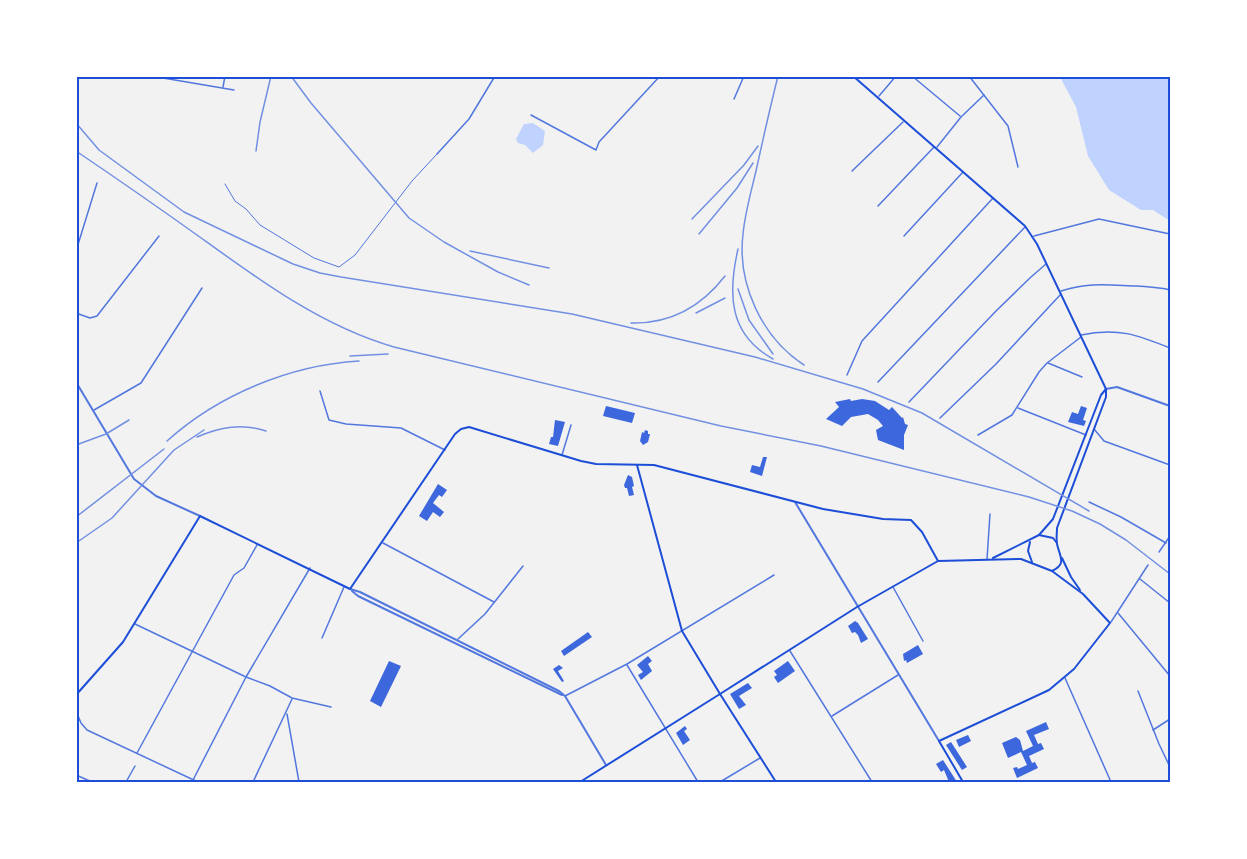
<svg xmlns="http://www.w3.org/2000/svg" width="1247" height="859" font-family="'Crimson Pro',serif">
<rect width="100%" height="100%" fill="#f2f2f2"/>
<g fill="#bfd3fe">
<polygon points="1060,77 1170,77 1170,221 1153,210 1141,210 1109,190 1088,156 1076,107"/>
<polygon points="533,123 545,131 543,145 533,153 525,145 518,143 516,139 524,124"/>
</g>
<g fill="#3d67dc">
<polygon points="850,399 851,401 862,399 875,401 889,410 892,407 902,418 903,417 905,424 908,425 904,435 904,450 878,440 876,430 883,426 878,420 868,414 851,417 842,426 826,419 839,407 835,402"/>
<polygon points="606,406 635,413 632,423 603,416"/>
<polygon points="1081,406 1087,408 1083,420 1086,421 1084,426 1068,422 1072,412 1078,414"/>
<polygon points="555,420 565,422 558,446 549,444 551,437 553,437"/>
<polygon points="645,430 648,431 648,434 650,434 648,442 643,445 640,441 642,432 644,433"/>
<polygon points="763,457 767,457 762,476 750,472 752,465 760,467"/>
<polygon points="628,475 632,477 634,486 632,487 634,495 629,496 627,488 625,488 624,485"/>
<polygon points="438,484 447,490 442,497 439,495 433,503 444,512 440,517 433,512 427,521 419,516"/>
<polygon points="855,621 858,623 868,639 861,643 858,635 855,632 852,633 848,626"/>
<polygon points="588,632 592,637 564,656 561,651"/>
<polygon points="918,645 923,654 907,663 906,660 904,661 903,654"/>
<polygon points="648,656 652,661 648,664 652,671 641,680 638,675 643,672 637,665"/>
<polygon points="389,661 401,666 381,707 370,701"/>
<polygon points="788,661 795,671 778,683 774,677 777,675 774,671"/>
<polygon points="559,665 563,668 558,671 564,681 562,682 553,669"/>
<polygon points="748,683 752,688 739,696 746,705 739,709 730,694"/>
<polygon points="1046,722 1049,729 1034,735 1038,744 1041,743 1044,749 1029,756 1032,763 1035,762 1038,768 1017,778 1013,768 1017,767 1018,769 1027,765 1021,752 1008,758 1002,743 1016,737 1020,740 1023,751 1033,746 1026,731"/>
<polygon points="685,726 687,729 684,731 690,740 683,745 676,733"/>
<polygon points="968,735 971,741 959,747 956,740"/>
<polygon points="951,742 967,767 962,770 946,745"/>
<polygon points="943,760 957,782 949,782 944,770 941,772 936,764"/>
</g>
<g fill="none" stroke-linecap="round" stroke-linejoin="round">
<polyline stroke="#5277de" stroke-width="1" points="225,184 235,201 246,209 260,225 314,258 339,267 355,255 412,181 437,154"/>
<g stroke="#5277de" stroke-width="1.5">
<polyline points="912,76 960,116"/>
<polyline points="969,76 1008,126 1018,167"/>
<polyline points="163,78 234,90"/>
<polyline points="223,87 225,76"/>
<polyline points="879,96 896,76"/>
<polyline points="734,99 744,76"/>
<polyline points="531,115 596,150 599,142 660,76"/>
<polyline points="937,147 961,117 984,95"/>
<polyline points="437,154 469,119 495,76"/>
<polyline points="852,171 903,122"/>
<polyline points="878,206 934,147"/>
<polyline points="904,236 963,172"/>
<polyline points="1034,236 1099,219 1170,234"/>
<polyline points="76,251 97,183"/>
<path d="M 1061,291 C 1089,282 1108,285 1137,286 C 1149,287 1158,287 1170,290"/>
<polyline points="76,313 90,318 97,316 159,236"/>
<path d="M 1081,335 C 1117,327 1138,335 1170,348"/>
<polyline points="1048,363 1082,377"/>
<polyline points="847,375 862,341 993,198"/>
<polyline points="878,382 1025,227"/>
<polyline points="320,391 329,420 346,424 401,428 445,450"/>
<polyline points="909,402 996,311 1031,277 1046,264"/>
<polyline points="1018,408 1086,435"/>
<polyline points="94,410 141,383 202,288"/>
<polyline points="940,418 996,364 1061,294"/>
<polyline points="1094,429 1104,441 1170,465"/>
<polyline points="978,435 1012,415 1039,372 1047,363 1081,337"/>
<polyline points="562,455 571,425"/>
<polyline points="1089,502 1121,517 1166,543"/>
<polyline points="383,543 494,602"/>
<polyline points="1159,552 1170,536"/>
<polyline points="987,559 990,514"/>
<polyline points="1140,579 1170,603"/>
<polyline points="893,587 923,641"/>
<polyline points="1118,613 1170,676"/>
<polyline points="1111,622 1148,565"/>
<polyline points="135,624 246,677 270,686 292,698 331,707"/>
<polyline points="322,638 344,587"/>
<polyline points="458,639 485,614 523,566"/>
<polyline points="790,651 872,782"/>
<polyline points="627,665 698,782"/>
<polyline points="1065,678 1111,782"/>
<polyline points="1138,691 1159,744 1170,767"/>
<polyline points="565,696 627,664 774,575"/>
<polyline points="76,711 81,723 87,730 198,782"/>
<polyline points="287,714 299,782"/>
<polyline points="832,716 898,675"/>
<polyline points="1153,730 1170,719"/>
<polyline points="137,753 234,575 244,568 257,545"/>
<polyline points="76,775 92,782"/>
<polyline points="126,782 135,766"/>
<polyline points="192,782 246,677 310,568"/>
<polyline points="253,782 292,699"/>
<polyline points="720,782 760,758"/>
</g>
<g stroke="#5277de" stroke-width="2">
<polyline points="76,382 134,479 156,496 200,516"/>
<polyline points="1106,389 1117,387 1170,406"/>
<polyline points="795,502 939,741"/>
<polyline points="350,589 360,592 559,691 565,696 606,765"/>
<polyline points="352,591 358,596 562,695"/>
</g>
<g stroke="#1d4ed8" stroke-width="2">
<polyline points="1062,558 1071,577 1080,590"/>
<polyline points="76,695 123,642 200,516 350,589 455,434 461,429 469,427 581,461 596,464 654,465 823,509 883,519 911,520 922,532 938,561"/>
<polyline points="580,782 720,694 682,631 637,465"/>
<polyline points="963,782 939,741 1049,690 1074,669 1110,623 1083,594 1052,571"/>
</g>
<g stroke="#1d4ed8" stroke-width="2">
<polyline points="1039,535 1053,538 1057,543"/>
<polyline points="1030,542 1028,551 1032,562"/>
<polyline points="993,558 1039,535 1053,519 1101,395 1106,389"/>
<path d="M 776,782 L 720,694 L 857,607 L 938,561 L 1021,559 L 1052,571 C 1067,564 1060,557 1057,544 C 1056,539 1057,533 1057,528 L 1106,397 L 1106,389 L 1037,244 L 1025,226 L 853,76"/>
</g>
<g stroke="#7290e2" stroke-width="1.5">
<polyline points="291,76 311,103 409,218 444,242 498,272 529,285"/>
<path d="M 778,76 C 770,108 763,139 756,171 C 751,192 745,213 743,234 C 737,284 762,338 804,365"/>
<polyline points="76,123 99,150 184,212 293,264 320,273 341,277 572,314 755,357 863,389 922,413 1089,511"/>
<path d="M 76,151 C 119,180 162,210 204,240 C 262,282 324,327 394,347 L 721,426 L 821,446 L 1029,497 L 1072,511 L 1100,524 L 1126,540 L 1170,574"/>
<polyline points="256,151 260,122 271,76"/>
<polyline points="692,219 744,165 758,146"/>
<polyline points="699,234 737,188 753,163"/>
<path d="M 738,249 C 728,293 728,334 773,359"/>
<polyline points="470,251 549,268"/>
<polyline points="738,289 749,320 773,354"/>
<polyline points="696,313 725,298"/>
<path d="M 631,323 C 671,324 701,307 725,276"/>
<polyline points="350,356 388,354"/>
<path d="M 197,437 C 220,427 242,423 266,431"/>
<path d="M 167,441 C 218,395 290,365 359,361"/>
<polyline points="76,445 106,434 129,420"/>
<polyline points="76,517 164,449"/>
<polyline points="76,543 112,518 174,450 204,430"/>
</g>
</g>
<rect width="1247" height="859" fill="none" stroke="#ffffff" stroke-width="156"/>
<rect x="78" y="78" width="1091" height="703" fill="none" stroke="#1d4ed8" stroke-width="2"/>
</svg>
